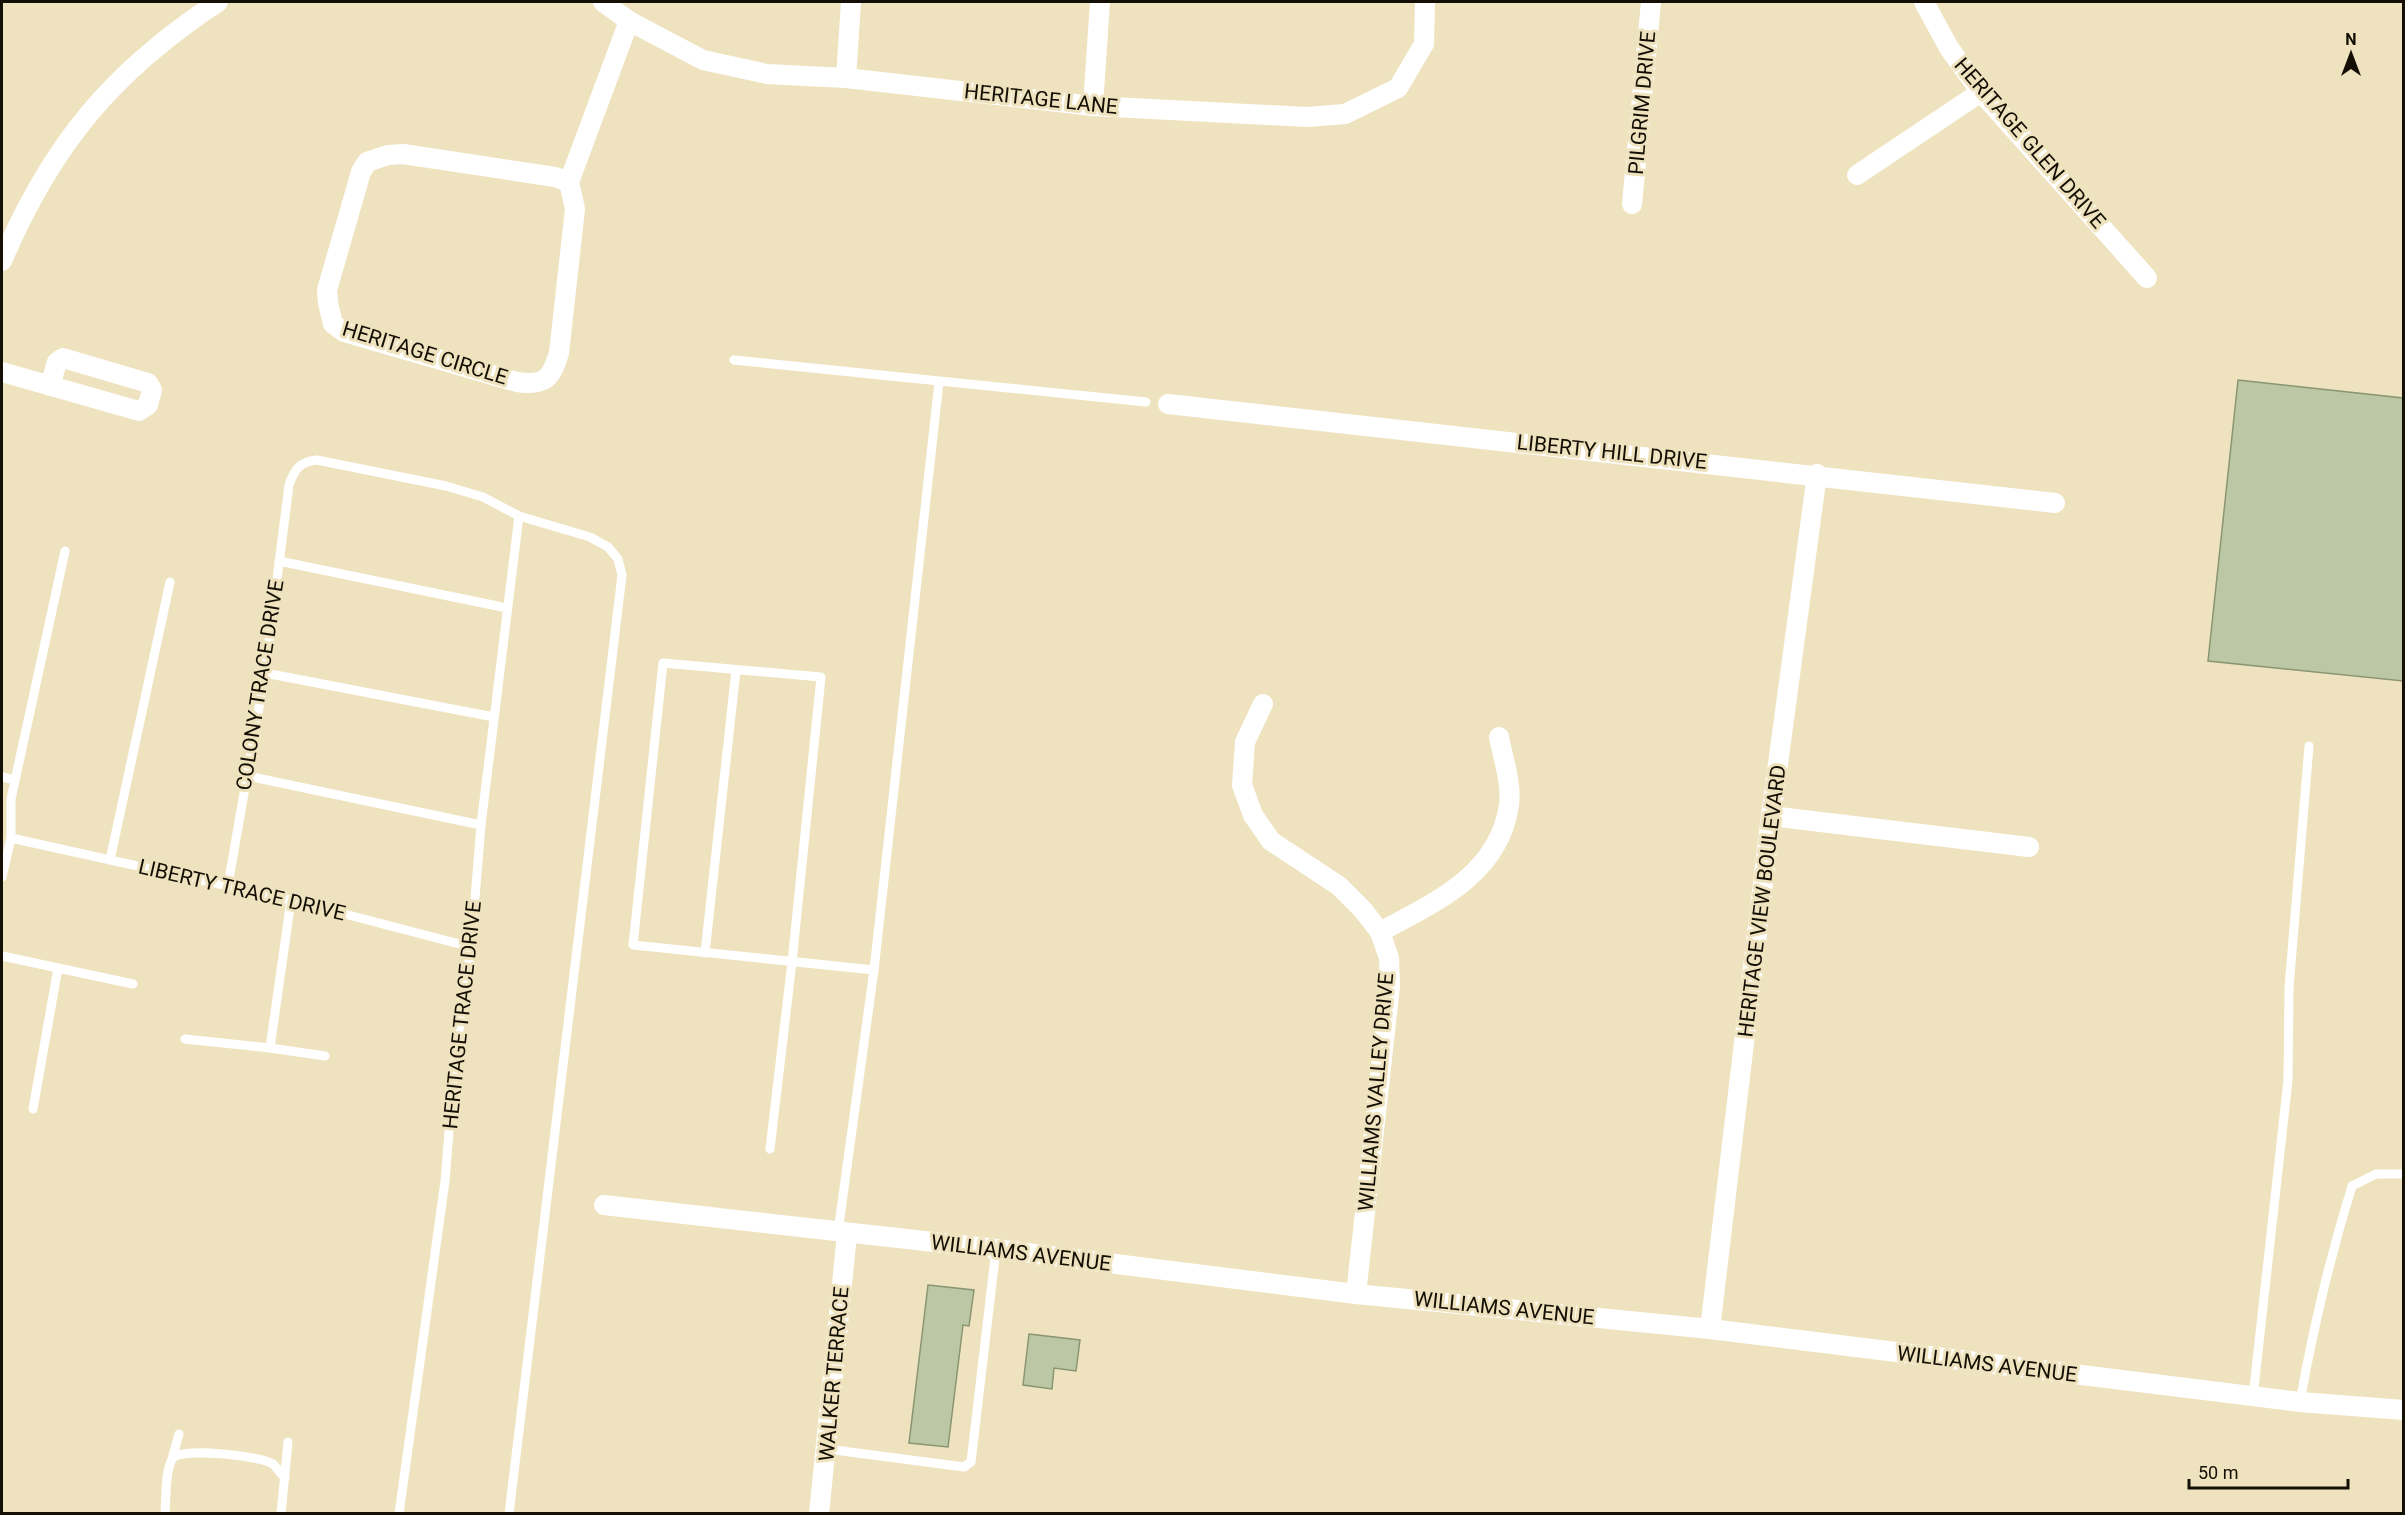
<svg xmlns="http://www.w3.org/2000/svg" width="2405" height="1515" font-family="Roboto,sans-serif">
<rect width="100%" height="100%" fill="#efe3bf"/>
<g fill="#bbc7a5" stroke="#899573" stroke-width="1.5">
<polygon points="2238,380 2403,398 2403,681 2208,661"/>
<polygon points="928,1285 974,1290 969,1326 963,1325 948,1447 909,1443"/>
<polygon points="1029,1334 1080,1340 1076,1371 1054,1368 1052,1389 1023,1385"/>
</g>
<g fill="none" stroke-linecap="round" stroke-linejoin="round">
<g stroke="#fff" stroke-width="9">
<polyline points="734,360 1146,402"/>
<polyline points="279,561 507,608"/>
<polyline points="265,673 494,717"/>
<polyline points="247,776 481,825"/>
<polyline points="2,777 15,780"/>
<polyline points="11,838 291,900 471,947"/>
<polyline points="110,860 170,582"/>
<polyline points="2,877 11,838 11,799 65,551"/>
<path d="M 228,885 L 265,673 L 289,485 C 295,468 300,462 317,460 L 446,486 L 483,497 L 519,516 L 590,537 L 608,547 L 618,559 L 622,575 L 509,1514"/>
<polyline points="705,953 736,670"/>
<polyline points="2,956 133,984"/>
<polyline points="185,1039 270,1048 291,900"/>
<polyline points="270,1048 325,1056"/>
<polyline points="33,1109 58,968"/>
<polyline points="770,1149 792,962 821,677 663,663 633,945 874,970"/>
<polyline points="838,1232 874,970 939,382"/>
<polyline points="2253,1397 2288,1080 2289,988 2309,746"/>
<path d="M 2300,1402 C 2313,1329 2330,1257 2352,1186 L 2376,1174 L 2404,1174"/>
<polyline points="827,1449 964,1467 971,1462 996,1249"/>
<polyline points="172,1459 179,1434"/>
<path d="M 165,1514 C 166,1501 165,1468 173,1458 C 181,1447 262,1456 273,1464 C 277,1468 281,1474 285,1478"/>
<polyline points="281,1514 288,1442"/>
<polyline points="399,1514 445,1181 455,1058 471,947 481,825 519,516"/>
</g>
<g stroke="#fff" stroke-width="20">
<polyline points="603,2 629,21 703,60 767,74 846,78 1093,106 1307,117 1345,114 1398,88 1424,44 1425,2"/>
<polyline points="1924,2 1949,48 1981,92 2147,278"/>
<polyline points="846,78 851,2"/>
<polyline points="1093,106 1100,2"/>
<polyline points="1857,175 1981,92"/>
<path d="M 569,182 L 555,177 L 403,154 L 388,155 L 367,162 L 361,172 L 327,290 L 328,303 L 333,324 L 344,332 L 517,382 C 545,386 551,379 559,353 L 575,209 L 569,182 L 629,21"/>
<polyline points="1632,204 1651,2"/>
<path d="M 2,261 C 52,144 112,72 218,2"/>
<polyline points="2,372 139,411 148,405 152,390 148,383 63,358 57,362 50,386"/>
<polyline points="1168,404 2055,503"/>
<polyline points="1263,704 1245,742 1242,785 1253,815 1271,841 1339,886 1363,910 1380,932 1389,958 1390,986 1356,1294"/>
<polyline points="1771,816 2029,847"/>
<path d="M 1380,932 C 1435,902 1499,875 1509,805 C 1512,784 1503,758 1499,737"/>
<polyline points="604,1205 996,1249 1356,1294 1710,1329 2300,1402 2404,1410"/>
<polyline points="1710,1329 1771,816 1817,474"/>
<polyline points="819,1514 847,1234"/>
</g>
</g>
<g text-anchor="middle" stroke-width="6" stroke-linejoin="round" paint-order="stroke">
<g font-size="21" fill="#130f04" stroke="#efe3bf">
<text transform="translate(1041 99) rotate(6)" y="7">HERITAGE LANE</text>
<text transform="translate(1642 103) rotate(-85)" y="7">PILGRIM DRIVE</text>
<text transform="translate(2030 143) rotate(49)" y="7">HERITAGE GLEN DRIVE</text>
<text transform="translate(425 353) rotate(17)" y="7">HERITAGE CIRCLE</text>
<text transform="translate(1612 452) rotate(6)" y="7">LIBERTY HILL DRIVE</text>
<text transform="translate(260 685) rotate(-81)" y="7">COLONY TRACE DRIVE</text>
<text transform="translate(242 890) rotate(13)" y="7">LIBERTY TRACE DRIVE</text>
<text transform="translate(1762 901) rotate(-83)" y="7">HERITAGE VIEW BOULEVARD</text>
<text transform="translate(462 1015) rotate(-84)" y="7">HERITAGE TRACE DRIVE</text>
<text transform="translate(1376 1092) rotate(-85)" y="7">WILLIAMS VALLEY DRIVE</text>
<text transform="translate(1021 1253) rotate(7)" y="7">WILLIAMS AVENUE</text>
<text transform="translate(1504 1308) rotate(6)" y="7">WILLIAMS AVENUE</text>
<text transform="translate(1987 1364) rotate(7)" y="7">WILLIAMS AVENUE</text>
<text transform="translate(834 1374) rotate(-85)" y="7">WALKER TERRACE</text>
</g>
</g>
<rect width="2405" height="1515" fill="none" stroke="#130f04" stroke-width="6"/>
<g transform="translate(2351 54)" stroke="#efe3bf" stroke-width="4.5" paint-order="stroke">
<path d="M0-4.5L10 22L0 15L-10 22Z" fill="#130f04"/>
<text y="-9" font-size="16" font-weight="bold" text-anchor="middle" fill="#130f04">N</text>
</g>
<path d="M2189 1479v9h159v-9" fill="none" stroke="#130f04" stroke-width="3"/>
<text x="2198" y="1479" font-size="18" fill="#130f04" stroke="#efe3bf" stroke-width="4.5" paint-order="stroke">50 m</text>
</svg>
